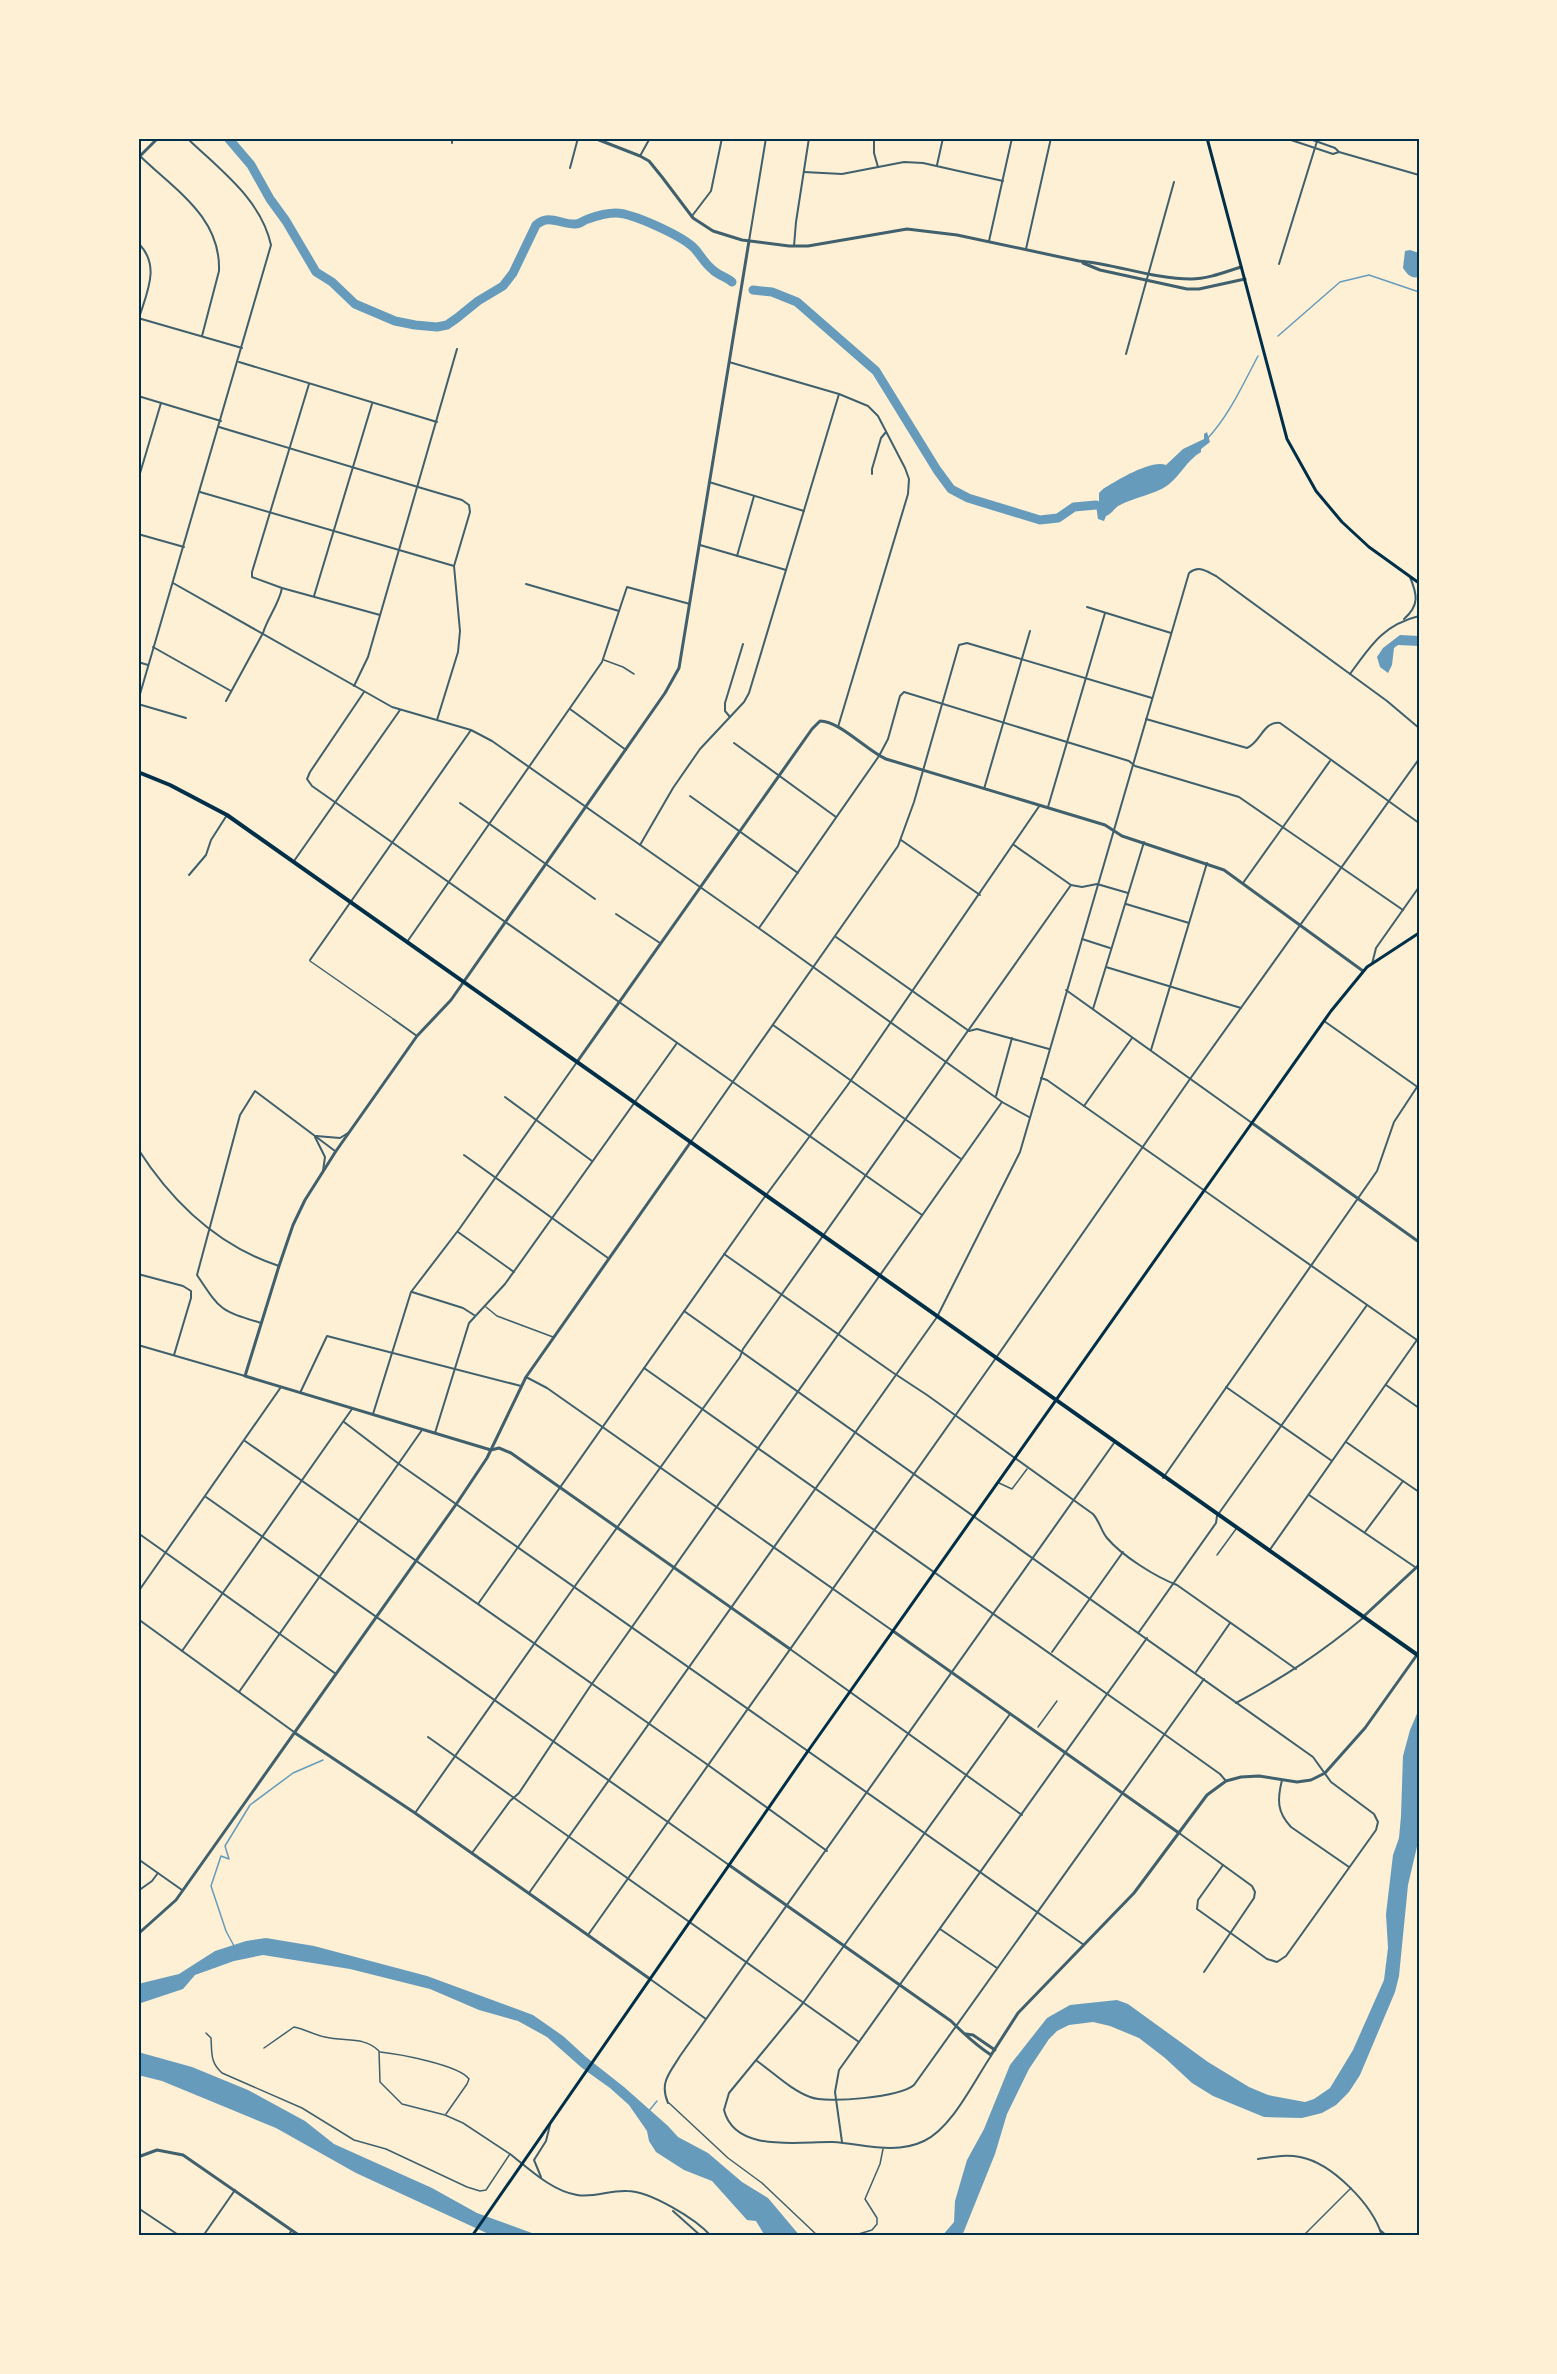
<svg xmlns="http://www.w3.org/2000/svg" width="1557" height="2374" font-family="Poppins,sans-serif">
<rect width="100%" height="100%" fill="#fdf0d5"/>
<g fill="#669bbc">
<path d="M 1410,250 L 1419,253 L 1419,277 C 1411,279 1407,274 1403,268 L 1405,251 Z"/>
<path d="M 1207,432 L 1210,442 L 1201,449 L 1201,452 C 1187,460 1181,475 1168,485 C 1154,495 1135,497 1120,505 C 1114,508 1113,513 1106,516 L 1104,521 L 1098,519 L 1096,505 L 1099,501 L 1099,493 L 1103,489 C 1116,481 1151,459 1166,465 L 1183,449 L 1204,439 L 1204,434 Z"/>
<polygon points="1400,635 1419,636 1419,646 1398,645 1394,648 1392,665 1388,673 1380,667 1377,657 1383,648"/>
<polygon points="1419,1709 1419,1838 1408,1885 1399,1976 1395,1992 1360,2075 1349,2092 1336,2105 1322,2113 1302,2118 1264,2117 1213,2096 1192,2083 1165,2058 1139,2038 1110,2026 1093,2022 1069,2025 1057,2031 1049,2039 1029,2069 1007,2114 995,2154 962,2236 942,2236 954,2222 955,2201 967,2160 984,2129 1010,2065 1047,2018 1070,2005 1117,2000 1128,2004 1208,2062 1249,2087 1268,2095 1305,2102 1314,2099 1330,2088 1353,2050 1384,1980 1388,1948 1386,1914 1393,1855 1399,1838 1401,1816 1403,1756 1410,1730"/>
<polygon points="266,1938 314,1946 427,1976 533,2015 563,2036 586,2057 624,2087 668,2126 678,2137 708,2153 742,2182 768,2198 800,2236 765,2236 756,2221 747,2220 712,2181 684,2170 656,2152 649,2141 647,2131 629,2105 610,2088 582,2068 547,2037 518,2021 479,2010 430,1989 350,1969 263,1955 234,1961 195,1975 183,1989 138,2004 138,1984 179,1974 215,1951 246,1941"/>
<polygon points="138,2052 192,2067 248,2090 305,2121 334,2144 432,2188 477,2213 540,2236 493,2236 356,2173 276,2128 162,2081 138,2075"/>
</g>
<g fill="none" stroke-linecap="round" stroke-linejoin="round">
<g stroke="#669bbc" stroke-width="1.5">
<polyline points="1278,336 1340,282 1369,275 1419,292"/>
<path d="M 1207,439 C 1229,416 1243,384 1258,356"/>
<polyline points="234,1946 226,1931 211,1886 221,1856 229,1859 225,1846 250,1805 293,1773 323,1760"/>
<polyline points="648,2112 657,2101"/>
</g>
<g stroke="#669bbc" stroke-width="9">
<path d="M 228,138 L 251,165 L 270,199 L 286,221 L 316,272 L 332,282 L 355,304 L 395,321 L 415,325 L 437,327 L 447,325 L 457,318 L 478,301 L 503,286 L 513,273 L 536,225 C 549,213 561,225 576,224 C 580,224 584,220 588,219 C 596,216 607,213 616,213 C 632,213 683,236 695,249 C 701,256 705,264 713,270 C 718,275 726,277 732,282"/>
<polyline points="753,290 772,292 797,302 876,371 937,470 951,489 968,498 1040,520 1058,518 1074,507 1096,505"/>
</g>
<g stroke="#3f606c" stroke-width="1.5">
<polyline points="604,660 623,667 634,674"/>
<polyline points="486,1307 497,1316 553,1337"/>
<polyline points="999,1483 1012,1489 1027,1469"/>
<polyline points="1217,1555 1236,1529"/>
<path d="M 206,2033 L 211,2038 C 212,2053 210,2062 222,2073 L 302,2108 L 354,2140 L 386,2149 L 467,2187 L 480,2191 L 486,2190 L 510,2154 L 463,2123 L 445,2115 L 402,2104 L 380,2082 L 379,2051 C 364,2036 345,2042 325,2037 C 314,2035 305,2029 294,2027 L 264,2048"/>
<path d="M 380,2052 C 399,2054 459,2065 469,2079 L 467,2084 L 446,2114"/>
<polyline points="669,2103 728,2158 762,2183 818,2236"/>
<polyline points="852,2236 872,2230 877,2224 877,2218 865,2199 880,2164 883,2149"/>
<polyline points="1303,2236 1351,2188"/>
</g>
<g stroke="#3f606c" stroke-width="1.5">
<polyline points="310,961 392,1018"/>
<polyline points="1038,1727 1057,1701"/>
</g>
<g stroke="#3f606c" stroke-width="2">
<polyline points="874,138 874,153 878,167"/>
<polyline points="1285,138 1333,154 1339,152 1419,175"/>
<polyline points="1307,138 1335,148 1339,152"/>
<polyline points="452,143 452,138"/>
<path d="M 140,156 C 175,190 221,217 219,271 L 202,336"/>
<polyline points="640,156 650,138"/>
<polyline points="937,165 943,138"/>
<polyline points="570,168 578,138"/>
<polyline points="804,172 842,174 904,162 923,163 1003,181"/>
<polyline points="692,216 711,191 722,138"/>
<polyline points="749,241 766,138"/>
<polyline points="989,241 1012,138"/>
<path d="M 138,243 C 161,265 147,292 139,318"/>
<polyline points="794,246 796,222 809,138"/>
<polyline points="1026,249 1051,138"/>
<polyline points="1279,264 1318,138"/>
<polyline points="138,318 242,348"/>
<polyline points="1126,354 1174,182"/>
<polyline points="239,362 437,422"/>
<polyline points="729,362 839,394 868,406 878,416 905,468 909,479 908,494 838,727"/>
<polyline points="309,384 252,572 252,577 282,588 380,615"/>
<polyline points="138,396 221,421"/>
<polyline points="219,427 418,487 462,500 469,505 470,512 454,566 460,631 458,652 437,720"/>
<polyline points="872,474 872,469 881,438 886,432"/>
<polyline points="138,480 161,403"/>
<polyline points="709,482 804,511"/>
<polyline points="200,492 454,566"/>
<polyline points="138,534 184,547"/>
<polyline points="700,545 786,570"/>
<polyline points="737,556 754,496"/>
<polyline points="173,583 392,707 471,730 492,741 767,934 1002,1102 1029,1117"/>
<polyline points="526,584 619,611"/>
<polyline points="314,596 372,404"/>
<polyline points="1087,607 1171,633"/>
<path d="M 1404,619 C 1420,605 1417,594 1410,577"/>
<polyline points="153,647 231,691"/>
<polyline points="138,662 148,665"/>
<path d="M 1350,674 C 1371,645 1383,625 1419,616"/>
<polyline points="354,686 368,657 457,349"/>
<polyline points="364,692 310,772 307,779 312,786 922,1215"/>
<path d="M 138,701 L 271,245 C 261,199 220,170 187,138"/>
<path d="M 226,701 L 263,633 C 268,617 279,604 282,588"/>
<polyline points="138,704 186,718"/>
<polyline points="570,709 626,750"/>
<polyline points="730,717 725,711 725,703 743,644"/>
<path d="M 1146,719 L 1247,748 C 1261,742 1263,721 1280,723 L 1419,823"/>
<polyline points="734,743 836,817"/>
<polyline points="984,789 1030,631"/>
<polyline points="690,796 798,873"/>
<polyline points="460,803 595,899"/>
<polyline points="1048,807 1105,613"/>
<polyline points="901,840 980,895"/>
<polyline points="640,845 673,788 700,749 744,702 749,693 839,394"/>
<polyline points="1014,845 1071,885 1082,887 1097,884 1128,893"/>
<polyline points="294,861 400,710"/>
<polyline points="189,875 206,855 211,840 227,815"/>
<polyline points="1243,883 1330,761"/>
<polyline points="1126,904 1189,923"/>
<polyline points="616,914 660,943"/>
<polyline points="759,928 879,756 888,739 900,696 904,692 1129,761 1135,766 1239,797 1403,910"/>
<polyline points="836,937 969,1031 977,1029 1049,1049"/>
<polyline points="1082,939 1110,948"/>
<polyline points="407,942 602,662 627,587 690,604"/>
<polyline points="310,960 471,730"/>
<polyline points="1372,964 1376,948 1419,887"/>
<polyline points="1106,967 1241,1008"/>
<polyline points="1066,990 1252,1123"/>
<polyline points="1093,1009 1144,842"/>
<polyline points="393,1019 417,1036"/>
<polyline points="1324,1021 1419,1088"/>
<polyline points="773,1025 961,1159"/>
<polyline points="1151,1050 1207,863"/>
<polyline points="1041,1078 1047,1080 1417,1340"/>
<polyline points="996,1096 1012,1038"/>
<polyline points="505,1097 592,1161"/>
<polyline points="1084,1106 1132,1038"/>
<polyline points="316,1136 340,1138 348,1133"/>
<polyline points="315,1137 325,1157 323,1171"/>
<polyline points="690,1143 898,846 914,802 959,645 967,643 1152,698"/>
<path d="M 138,1149 C 172,1202 218,1246 279,1266"/>
<polyline points="464,1155 608,1258"/>
<polyline points="458,1232 514,1272"/>
<path d="M 724,1254 L 892,1372 L 927,1395 L 1093,1514 C 1100,1522 1101,1531 1107,1538 C 1122,1556 1156,1577 1177,1585 L 1296,1669"/>
<polyline points="138,1274 183,1286 191,1291 191,1298 174,1355"/>
<polyline points="412,1292 463,1308 474,1315"/>
<polyline points="684,1311 1313,1757 1331,1782 1374,1814 1378,1822 1376,1830 1286,1956 1277,1962 1267,1959 1197,1909 1198,1900 1223,1865"/>
<path d="M 261,1323 C 219,1310 221,1311 197,1275 L 240,1115 L 255,1091 L 335,1151"/>
<polyline points="138,1345 245,1376"/>
<polyline points="644,1368 1164,1734 1220,1774 1226,1781"/>
<polyline points="526,1377 547,1388 893,1631"/>
<polyline points="1386,1385 1419,1408"/>
<polyline points="1226,1387 1332,1461"/>
<polyline points="300,1393 327,1336 521,1386"/>
<polyline points="373,1414 411,1292 460,1228 577,1062"/>
<polyline points="344,1422 399,1464 1084,1945"/>
<polyline points="435,1433 469,1323 505,1284 677,1043"/>
<polyline points="245,1441 708,1765 827,1851"/>
<polyline points="1346,1442 1419,1492"/>
<polyline points="1163,1478 1377,1171 1394,1122 1417,1087"/>
<polyline points="1309,1495 1415,1567"/>
<polyline points="206,1497 729,1865"/>
<polyline points="1365,1532 1403,1481"/>
<polyline points="138,1533 336,1674"/>
<polyline points="1269,1551 1419,1337"/>
<polyline points="138,1592 281,1387"/>
<polyline points="478,1604 761,1202 847,1086 1040,805"/>
<polyline points="138,1619 294,1732"/>
<polyline points="1139,1632 1216,1523 1217,1516 1367,1305"/>
<polyline points="790,1649 1022,1815"/>
<polyline points="182,1651 352,1409"/>
<polyline points="1052,1652 1123,1552"/>
<polyline points="1196,1672 1230,1623"/>
<polyline points="239,1692 422,1430"/>
<path d="M 1236,1703 C 1284,1677 1321,1653 1363,1618"/>
<polyline points="428,1737 859,2042"/>
<path d="M 1282,1780 C 1277,1800 1277,1812 1291,1827 L 1349,1867"/>
<polyline points="415,1813 575,1586 740,1357 743,1349 1071,885"/>
<polyline points="1179,1833 1252,1886 1255,1892 1254,1898 1204,1972"/>
<polyline points="472,1853 510,1801 519,1793 589,1688 1002,1102"/>
<polyline points="138,1859 182,1890"/>
<polyline points="138,1891 152,1881 158,1873"/>
<path d="M 529,1893 L 937,1317 L 1020,1152 L 1189,573 C 1199,565 1206,571 1216,576 L 1387,701 L 1419,728"/>
<polyline points="940,1929 997,1968"/>
<polyline points="588,1935 991,1365 1190,1079 1419,759"/>
<polyline points="650,1979 706,2019"/>
<path d="M 991,2056 C 974,2081 952,2128 924,2141 C 895,2155 863,2144 833,2142 C 801,2141 735,2154 724,2110 L 729,2093 L 803,2003 L 1010,1714"/>
<path d="M 757,2061 C 774,2073 791,2090 810,2097 C 827,2104 900,2097 914,2085 L 1204,1679"/>
<path d="M 668,2103 C 659,2082 670,2073 680,2056 L 1114,1443"/>
<polyline points="842,2142 835,2092 839,2070 1147,1638"/>
<path d="M 510,2154 C 529,2169 552,2191 577,2195 C 594,2198 610,2190 627,2191 C 650,2191 696,2219 711,2236"/>
<path d="M 1258,2159 C 1272,2157 1285,2154 1300,2157 C 1332,2163 1373,2205 1382,2236"/>
<polyline points="541,2177 534,2160 546,2141 550,2125"/>
<polyline points="138,2208 180,2236"/>
<polyline points="673,2211 701,2236"/>
<polyline points="1380,2230 1387,2236"/>
<polyline points="203,2236 235,2190"/>
<polyline points="288,2236 292,2230"/>
</g>
<g stroke="#3f606c" stroke-width="3">
<path d="M 594,138 L 640,156 L 649,161 L 662,177 L 693,218 L 713,231 L 742,240 L 789,246 L 808,246 L 907,229 L 957,235 L 1079,261 C 1116,264 1153,279 1191,279 C 1208,279 1225,272 1241,267"/>
<polyline points="138,158 158,138"/>
<polyline points="749,241 679,668 665,693 451,1000 417,1036 336,1151 305,1200 293,1225 279,1266 245,1376 491,1450 499,1448 511,1453 790,1649"/>
<polyline points="1083,263 1100,270 1187,289 1199,289 1245,279"/>
<path d="M 577,1062 L 812,729 L 820,721 C 840,721 867,751 886,759 L 1105,825 L 1122,836 L 1224,870 L 1363,971"/>
<polyline points="1252,1123 1419,1242"/>
<polyline points="1363,1617 1419,1565"/>
<polyline points="893,1631 1179,1833"/>
<polyline points="295,1733 415,1813 650,1979"/>
<path d="M 729,1865 L 951,2021 C 964,2034 976,2045 991,2055 L 1018,2013 L 1134,1893 L 1207,1795 L 1226,1781 L 1241,1777 L 1259,1776 L 1297,1782 L 1311,1780 L 1325,1773 L 1365,1728 L 1419,1652"/>
<polyline points="138,1934 176,1900 457,1503 487,1458 526,1377 690,1143"/>
<polyline points="966,2034 973,2035 995,2050"/>
<polyline points="138,2157 157,2150 183,2155 300,2236"/>
</g>
<g stroke="#003049" stroke-width="3">
<polyline points="1207,138 1287,439 1316,491 1342,522 1369,547 1419,583"/>
<polyline points="472,2236 808,1751 1331,1011 1367,967 1419,933"/>
</g>
<polyline stroke="#003049" stroke-width="4" points="138,772 170,785 227,815 1419,1656"/>
</g>
<rect width="1557" height="2374" fill="none" stroke="#fdf0d5" stroke-width="279"/>
<rect x="140" y="140" width="1278" height="2094" fill="none" stroke="#003049" stroke-width="2"/>
</svg>
